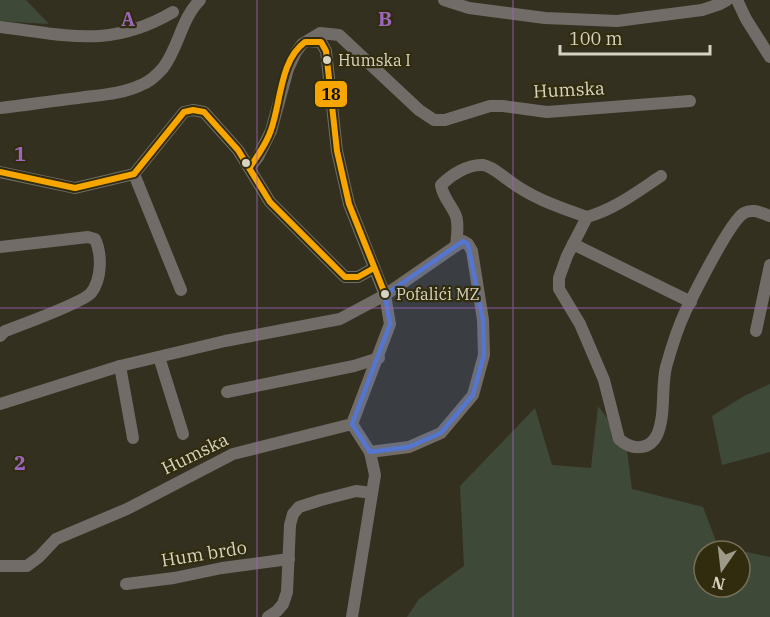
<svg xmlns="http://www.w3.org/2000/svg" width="770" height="617" font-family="'IBM Plex Serif',serif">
<rect width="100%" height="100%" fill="#343020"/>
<g fill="#3f4938" fill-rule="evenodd">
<polygon points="0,0 26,0 49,24 0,21"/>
<polygon points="770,384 770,452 722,465 712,416 744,396"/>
<path d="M 598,406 L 626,443 L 632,489 L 703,507 L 718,546 L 770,557 L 770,617 L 407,617 L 419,599 L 464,566 L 460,486 L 535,408 L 552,465 L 591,468 ZM 704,551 L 740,551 L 740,587 L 704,587 Z"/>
</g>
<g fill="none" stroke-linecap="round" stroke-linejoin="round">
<g stroke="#716c67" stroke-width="12">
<polyline points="444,0 469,8 545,18 617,21 702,10 720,4 727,0"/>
<polyline points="737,0 746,19 770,57"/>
<path d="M 0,27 C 67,35 110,49 173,12"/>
<path d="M 0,108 C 26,105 52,101 78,98 C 99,95 122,94 141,85 C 149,82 157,75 163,68 C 179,47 181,19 200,0"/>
<polyline points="250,167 258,157 271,131 288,69 296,52 302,44 320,33 339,35 419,110 434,120 445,120 490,106 503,106 547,112 690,101"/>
<polyline points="0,172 75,188 134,174 184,112 193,110 204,112 238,150 270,202 345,277 358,277 374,268"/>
<polyline points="134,174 181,290"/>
<path d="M 661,176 C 637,192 615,209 587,217 L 567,256 L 559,278 L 559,289 L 580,324 L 604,380 L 619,439 C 631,450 649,451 657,435 C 666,414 661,388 666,367 C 671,349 678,327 686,310 C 695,292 730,221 744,213 C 753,208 761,213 770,216"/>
<polyline points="573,244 691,302"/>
<path d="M 456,246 C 457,236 459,225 456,216 C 451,204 443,198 441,185 C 451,175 468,164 483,165 C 491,166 500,174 507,179 C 531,198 559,207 587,217"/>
<path d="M 0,247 L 88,237 L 95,239 C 102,254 102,279 91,293 C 82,303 21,325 5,331 L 0,336"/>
<polyline points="756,331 770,265"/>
<polyline points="159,357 183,434"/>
<polyline points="120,366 133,438"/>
<polyline points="227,392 354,366 379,358"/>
<polyline points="0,404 120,366 225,341 340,319 385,295 463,241 468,244 472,251 483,320 484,355 473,395 441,433 409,447 370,452"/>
<polyline points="0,566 27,566 39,557 56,539 127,509 233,454 352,424 390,324 385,295 349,204 337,151 326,51 321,42 308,41"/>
<polyline points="126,584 174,578 222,568 289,559"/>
<polyline points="268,617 277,611 283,604 287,592 290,525 293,514 299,507 321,500 356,491 372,493"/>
<polyline points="352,617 375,475 370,452 352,424"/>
</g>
<defs>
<g id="bus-1">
<path d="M 250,167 C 258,155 267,143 271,130 C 281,102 280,60 305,42 L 321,42 L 326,51 L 337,151 L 349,204 L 385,294"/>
<polyline points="0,172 75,188 134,174 184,112 193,110 204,112 238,150 270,202 345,277 358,277 374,268"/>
</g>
</defs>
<use href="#bus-1" stroke="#322c0e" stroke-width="10"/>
<use href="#bus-1" stroke="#f7a600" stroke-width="6"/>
</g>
<path fill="#5476d1" fill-opacity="0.2" stroke="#5476d1" stroke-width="4.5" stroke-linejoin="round" d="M 463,241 L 468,244 L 483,320 L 484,355 L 473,395 L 441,433 L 409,447 L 370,452 L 352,424 L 390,324 L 385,295 Z"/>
<path fill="none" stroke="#9b66c0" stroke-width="1.5" stroke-opacity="0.55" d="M 257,0 L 257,617M 513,0 L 513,617M 0,308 L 770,308"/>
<g fill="#d6d3c2" stroke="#322c0e" stroke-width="2">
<circle cx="327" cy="60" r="5"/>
<circle cx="246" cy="163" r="5"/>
<circle cx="385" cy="294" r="5"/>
</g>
<g text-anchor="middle" stroke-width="4.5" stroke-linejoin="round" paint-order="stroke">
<g font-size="16" fill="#d6d3c2" stroke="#322c0e" text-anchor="start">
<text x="338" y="66">Humska I</text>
<text x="396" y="300">Pofalići MZ</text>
</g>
<g font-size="18" fill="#d6d3c2" stroke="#322c0e">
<text transform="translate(569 90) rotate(-3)" y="6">Humska</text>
<text transform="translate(195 454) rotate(-26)" y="6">Humska</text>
<text transform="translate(204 554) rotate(-9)" y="6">Hum brdo</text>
</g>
</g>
<g font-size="20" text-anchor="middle" font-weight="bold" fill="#9b66c0" stroke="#322c0e" stroke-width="4.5" stroke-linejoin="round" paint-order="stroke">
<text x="128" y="26">A</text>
<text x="385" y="26">B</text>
<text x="20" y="161">1</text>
<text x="20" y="470">2</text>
</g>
<rect stroke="#322c0e" stroke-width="2" x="314" y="80" width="34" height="28" rx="6" fill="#f7a600"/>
<g font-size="16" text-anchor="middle" font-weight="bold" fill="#111">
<text x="331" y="100">18</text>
</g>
<g transform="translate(722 569) rotate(194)"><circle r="28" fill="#322c0e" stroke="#746f56" stroke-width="1.5"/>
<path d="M0-4.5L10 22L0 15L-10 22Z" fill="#9d9a89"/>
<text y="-9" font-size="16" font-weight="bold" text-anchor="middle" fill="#d6d3c2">N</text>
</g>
<path d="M560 45v9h150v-9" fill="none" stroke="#d6d3c2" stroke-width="3"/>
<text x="569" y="45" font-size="18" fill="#d6d3c2" stroke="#322c0e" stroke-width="4.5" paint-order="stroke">100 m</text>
</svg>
